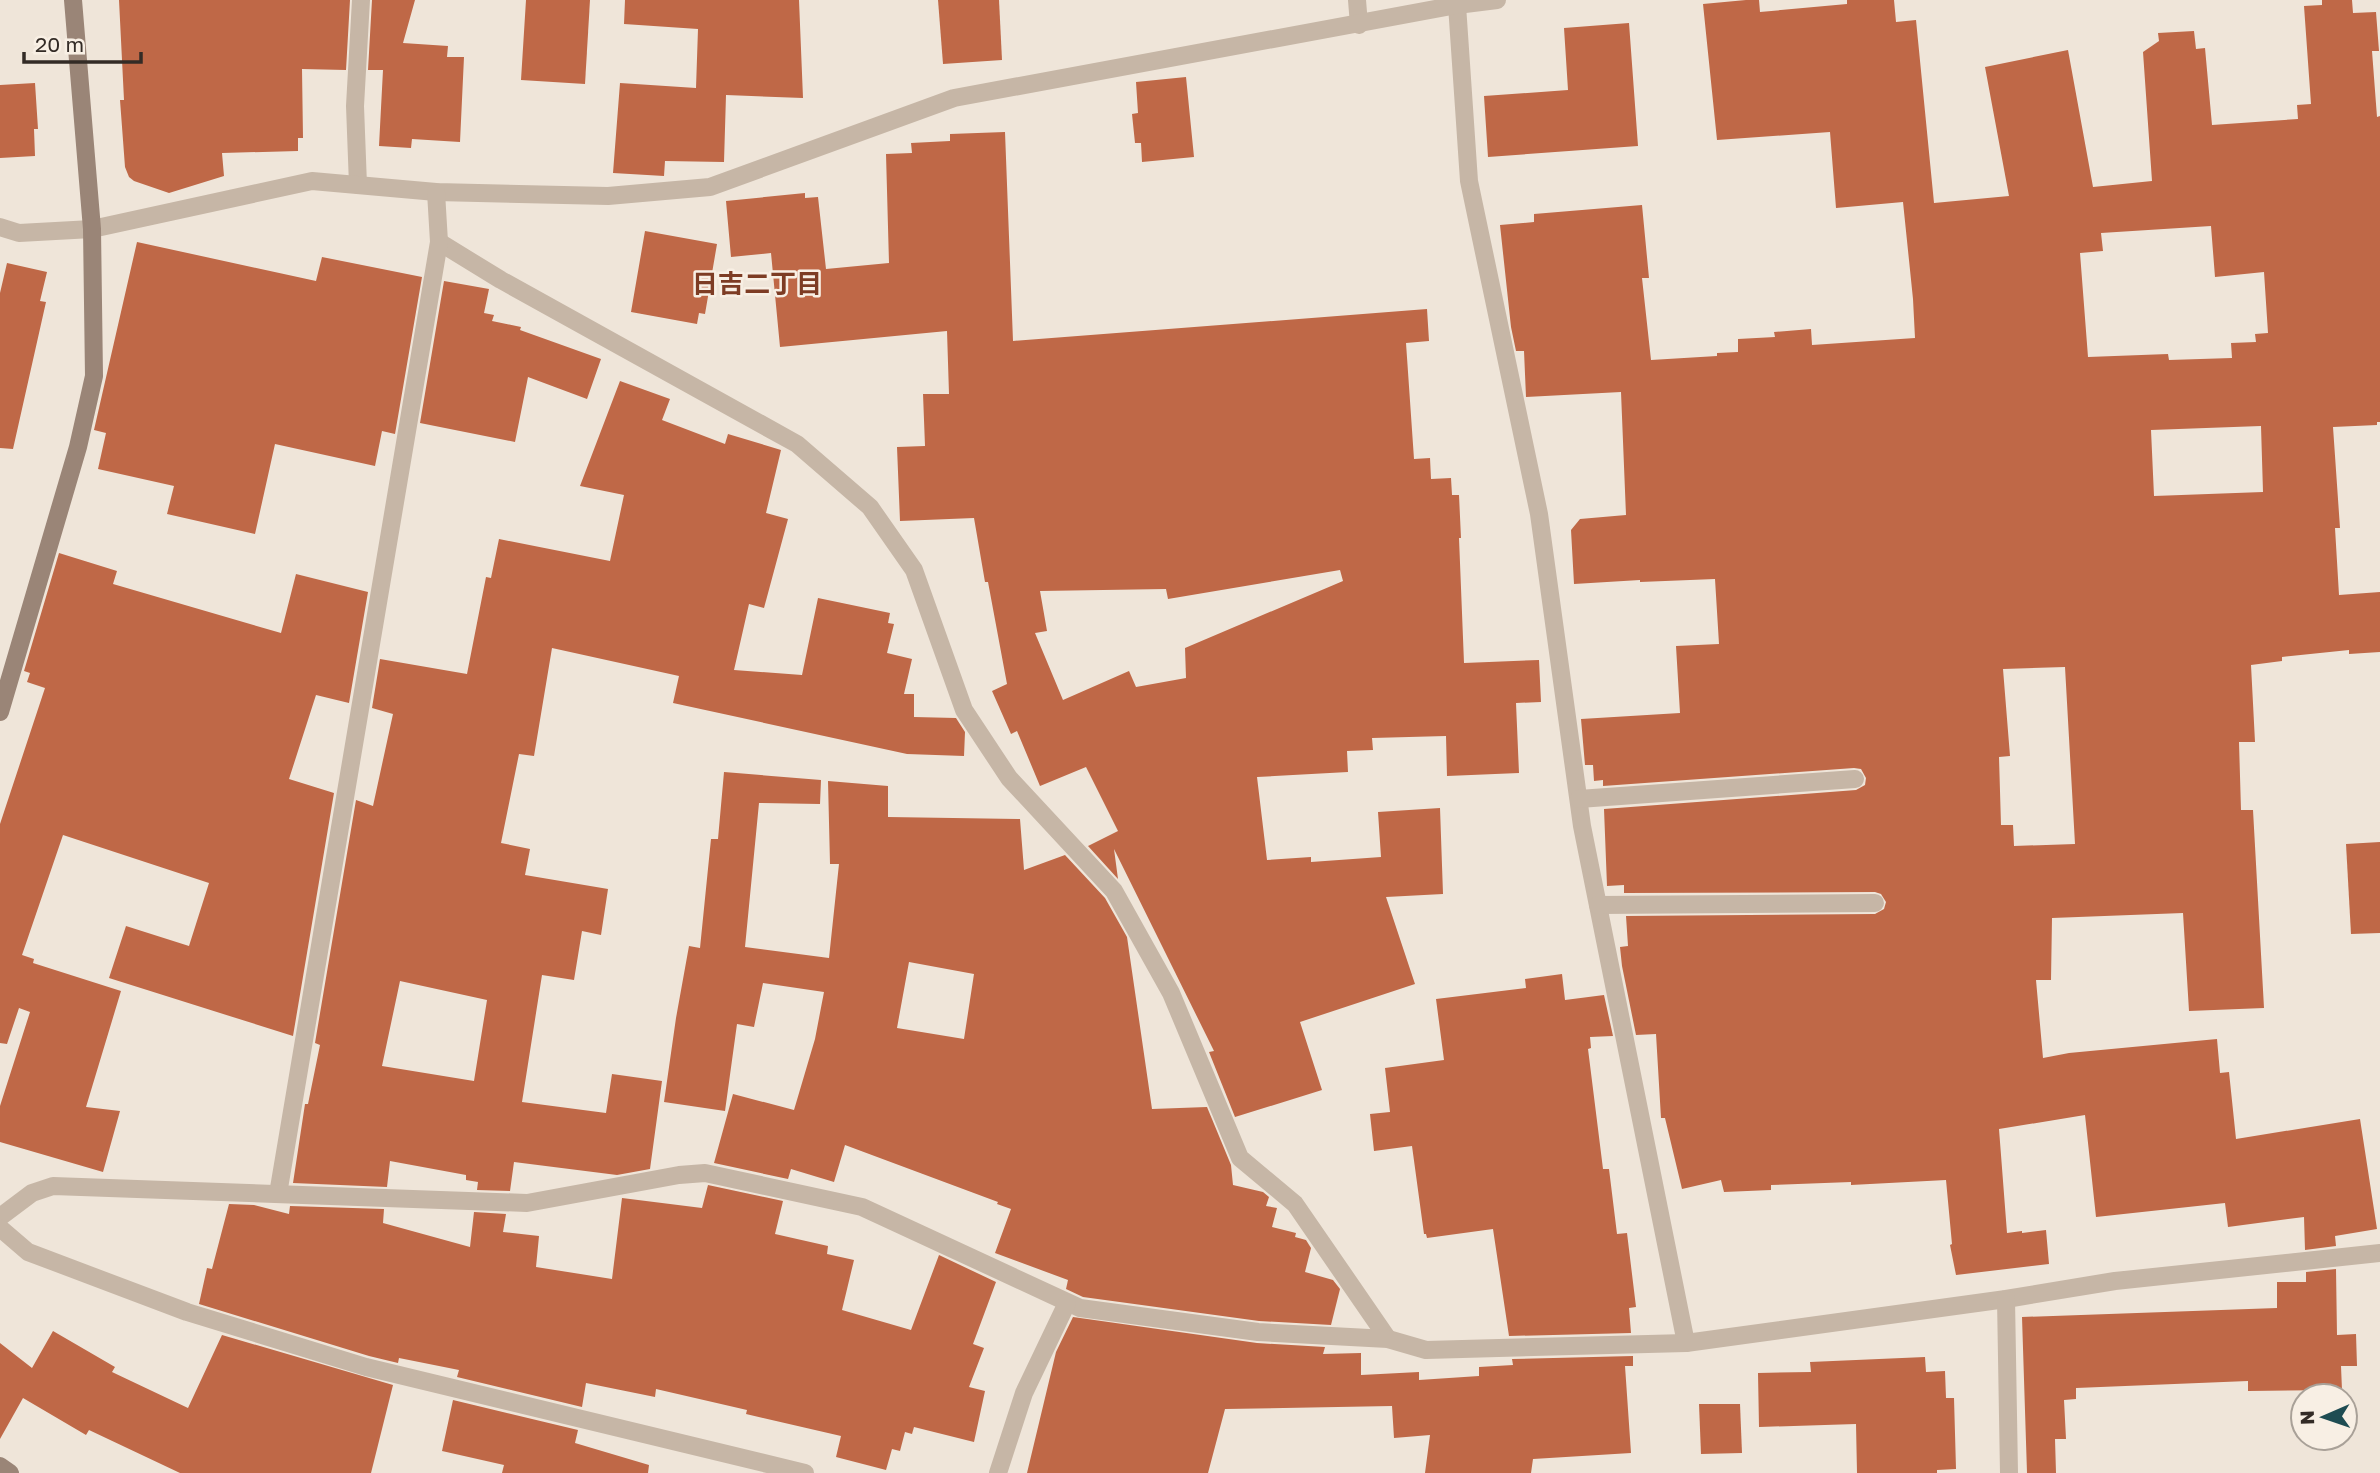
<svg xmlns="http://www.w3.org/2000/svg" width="2380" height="1473" font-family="'Golos Text','Noto Sans JP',sans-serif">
<rect width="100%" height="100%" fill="#efe5d9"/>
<g fill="#bf6847" fill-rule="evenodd">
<polygon points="119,0 350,0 346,70 302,69 303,138 298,138 298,151 222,153 224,176 169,193 134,181 129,177 125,167 120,100 124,100"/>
<polygon points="372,0 415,0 403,43 448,46 447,57 464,57 460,142 412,139 411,148 379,146 383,70 368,70"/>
<polygon points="526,0 590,0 585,84 521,80"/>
<polygon points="625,0 799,0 803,98 726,95 724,162 665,161 664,176 613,173 620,83 696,88 698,29 624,24"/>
<polygon points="938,0 999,0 1002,60 943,64"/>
<path d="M 1746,0 L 1759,0 L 1760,12 L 1847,4 L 1847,0 L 1894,0 L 1896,22 L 1916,20 L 1934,203 L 2009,196 L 1985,67 L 2068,50 L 2093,187 L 2152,181 L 2143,52 L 2159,41 L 2158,33 L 2194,31 L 2196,49 L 2205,48 L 2212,125 L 2298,119 L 2297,105 L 2311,104 L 2304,6 L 2322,5 L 2322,0 L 2352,0 L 2353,13 L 2376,12 L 2379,51 L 2372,51 L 2377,117 L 2380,116 L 2380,422 L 2377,422 L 2377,425 L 2333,427 L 2340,528 L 2335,528 L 2339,595 L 2380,592 L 2380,652 L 2349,654 L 2349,650 L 2282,657 L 2282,661 L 2251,665 L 2255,742 L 2239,742 L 2241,810 L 2253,810 L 2264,1008 L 2189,1011 L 2183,913 L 2052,918 L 2051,980 L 2036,980 L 2043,1058 L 2069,1053 L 2217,1039 L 2220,1073 L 2229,1072 L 2236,1139 L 2360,1119 L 2377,1229 L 2335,1236 L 2336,1246 L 2305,1250 L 2304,1217 L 2228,1227 L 2225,1203 L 2096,1217 L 2085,1115 L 1999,1129 L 2007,1233 L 2022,1231 L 2022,1233 L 2046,1230 L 2049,1264 L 1956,1275 L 1950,1245 L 1952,1244 L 1946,1180 L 1851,1185 L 1851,1182 L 1771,1185 L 1771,1190 L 1724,1192 L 1721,1180 L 1682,1189 L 1665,1118 L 1661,1118 L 1656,1034 L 1636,1035 L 1622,966 L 1620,947 L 1628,946 L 1626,916 L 1875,914 L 1884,909 L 1886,902 L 1881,894 L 1875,892 L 1624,893 L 1624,885 L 1607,886 L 1604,809 L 1856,790 L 1865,785 L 1866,778 L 1861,769 L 1854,768 L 1603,786 L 1603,780 L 1594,781 L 1593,765 L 1585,765 L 1581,719 L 1680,713 L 1676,646 L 1719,644 L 1715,579 L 1640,582 L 1640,580 L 1574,584 L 1571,530 L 1580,519 L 1626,515 L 1621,392 L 1526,397 L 1524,351 L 1516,351 L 1511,327 L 1500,225 L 1534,222 L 1534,214 L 1642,205 L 1649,278 L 1642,278 L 1651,360 L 1717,356 L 1717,353 L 1738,352 L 1738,339 L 1775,337 L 1774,332 L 1811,329 L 1812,345 L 1915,338 L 1913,299 L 1903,202 L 1836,208 L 1830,132 L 1717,140 L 1703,4 ZM 2211,226 L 2215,277 L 2264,272 L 2268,333 L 2255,334 L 2256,342 L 2231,343 L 2232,358 L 2169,360 L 2168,354 L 2088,357 L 2080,253 L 2103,251 L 2101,233 ZM 2261,426 L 2263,492 L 2154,496 L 2151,430 ZM 2065,667 L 2075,844 L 2014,846 L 2013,825 L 2001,825 L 1999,757 L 2010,756 L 2003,669 Z"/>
<polygon points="1629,23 1638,146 1488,157 1484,96 1568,90 1564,28"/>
<polygon points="1186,77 1194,157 1142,162 1141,143 1135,143 1132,114 1138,113 1136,82"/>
<polygon points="35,83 38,129 34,129 35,156 0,158 0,85"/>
<path d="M 1005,132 L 1013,341 L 1427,309 L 1429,341 L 1406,343 L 1414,459 L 1430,458 L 1431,479 L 1451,478 L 1452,495 L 1459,495 L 1461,538 L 1459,538 L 1464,663 L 1539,660 L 1541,702 L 1516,703 L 1519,773 L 1447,776 L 1446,736 L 1372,738 L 1373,750 L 1347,751 L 1348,772 L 1257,777 L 1267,860 L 1311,857 L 1311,862 L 1381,857 L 1378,812 L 1440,808 L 1443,894 L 1386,897 L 1415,984 L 1300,1022 L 1322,1090 L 1235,1117 L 1209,1052 L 1214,1051 L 1114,849 L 1118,879 L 1088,846 L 1118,831 L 1086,767 L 1040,786 L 1017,731 L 1011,734 L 992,691 L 1007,684 L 988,582 L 985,582 L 974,518 L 900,521 L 897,447 L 925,446 L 923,394 L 949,394 L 947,331 L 780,347 L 771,253 L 731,257 L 726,201 L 805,193 L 805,198 L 818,197 L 826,269 L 889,263 L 886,154 L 912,153 L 911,143 L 950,141 L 950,134 ZM 1340,570 L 1343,581 L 1185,648 L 1186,678 L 1136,687 L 1129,671 L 1063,700 L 1035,633 L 1047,631 L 1040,591 L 1166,589 L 1168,599 Z"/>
<polygon points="645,231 717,244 705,314 699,313 697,324 631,312"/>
<polygon points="137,242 316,281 322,257 422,277 395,434 382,431 375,466 275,444 255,534 167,514 174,486 98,469 106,433 94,430"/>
<polygon points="7,263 47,272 40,301 46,302 13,449 0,448 0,293"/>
<polygon points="444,281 489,289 484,313 494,315 492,321 521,327 520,330 601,359 587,399 528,377 515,442 420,423"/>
<path d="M 620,381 L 670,399 L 662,420 L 725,444 L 728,434 L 781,450 L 766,513 L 788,519 L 764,608 L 749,604 L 734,670 L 802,675 L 818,598 L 890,613 L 888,623 L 894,624 L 887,653 L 912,659 L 904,694 L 914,694 L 914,717 L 956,718 L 965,732 L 964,756 L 907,754 L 673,703 L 679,676 L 552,648 L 534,756 L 519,754 L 501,843 L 530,849 L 525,875 L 608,889 L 601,935 L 582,931 L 574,980 L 542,975 L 522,1102 L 606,1113 L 612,1074 L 662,1081 L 650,1169 L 617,1175 L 514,1162 L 510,1191 L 477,1190 L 478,1182 L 466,1180 L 466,1175 L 390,1161 L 387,1187 L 293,1183 L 305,1104 L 308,1104 L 320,1045 L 315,1043 L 356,800 L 373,806 L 393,714 L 372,708 L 380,659 L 467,674 L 486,577 L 491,578 L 499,539 L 610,561 L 624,495 L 580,486 ZM 400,981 L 487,1000 L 474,1081 L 382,1066 Z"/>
<polygon points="59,553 117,571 113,584 281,633 296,574 368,592 349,703 316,695 289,779 334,793 293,1036 109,978 126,926 189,946 209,883 63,835 22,955 34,959 33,963 121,991 86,1107 120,1111 103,1172 0,1142 0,1106 30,1012 19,1008 7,1044 0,1043 0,824 45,688 27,682 30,673 24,671"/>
<path d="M 724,772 L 821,780 L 820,804 L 759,803 L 745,947 L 829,958 L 839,864 L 830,864 L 828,781 L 888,786 L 888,817 L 1020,819 L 1024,870 L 1065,855 L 1105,898 L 1127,937 L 1152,1109 L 1207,1107 L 1231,1165 L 1233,1185 L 1263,1192 L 1269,1197 L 1266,1206 L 1277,1208 L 1272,1227 L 1296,1233 L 1295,1237 L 1306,1240 L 1311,1248 L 1305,1272 L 1333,1280 L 1340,1289 L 1331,1325 L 1259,1321 L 1083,1297 L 1066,1289 L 1068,1280 L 995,1253 L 1011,1209 L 997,1204 L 998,1202 L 845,1145 L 834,1182 L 791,1169 L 788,1179 L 714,1163 L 733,1094 L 794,1110 L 815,1039 L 824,992 L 763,983 L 754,1027 L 737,1024 L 725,1111 L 664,1102 L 676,1018 L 689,946 L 700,948 L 711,839 L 718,839 ZM 909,962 L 974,974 L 964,1039 L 897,1028 Z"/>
<polygon points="2380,842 2380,933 2351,934 2346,844"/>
<polygon points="1562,974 1565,1000 1604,995 1613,1036 1590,1037 1591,1048 1588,1049 1603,1169 1609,1169 1617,1234 1627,1233 1636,1307 1629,1308 1631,1333 1509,1336 1493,1229 1427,1238 1426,1234 1424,1234 1412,1146 1374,1151 1370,1114 1390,1112 1385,1068 1444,1060 1436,999 1526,988 1525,979"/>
<polygon points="708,1185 783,1201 775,1234 828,1246 827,1254 854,1260 842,1310 911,1330 939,1255 996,1282 973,1344 984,1348 969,1387 985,1391 974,1442 914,1427 912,1434 905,1432 900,1451 892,1449 886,1470 836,1457 841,1436 746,1414 747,1410 656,1389 655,1397 586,1383 582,1407 457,1377 459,1370 399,1358 398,1363 369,1356 199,1304 207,1268 212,1269 229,1204 254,1205 289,1214 290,1206 384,1209 383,1223 470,1247 474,1212 506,1214 503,1232 539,1236 536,1267 612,1279 622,1198 702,1208"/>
<polygon points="2336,1269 2337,1335 2356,1334 2357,1366 2341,1366 2342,1390 2248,1391 2248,1381 2076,1388 2076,1399 2064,1400 2066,1439 2055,1439 2056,1473 2027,1473 2022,1317 2277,1308 2277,1282 2306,1282 2306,1272"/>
<polygon points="1073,1317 1257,1343 1325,1347 1323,1354 1361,1353 1361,1375 1419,1372 1419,1380 1479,1376 1479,1367 1513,1365 1512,1359 1633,1356 1633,1366 1625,1366 1631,1453 1533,1459 1531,1473 1425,1473 1430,1435 1394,1438 1392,1406 1225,1409 1208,1473 1027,1473 1056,1352"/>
<polygon points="53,1331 115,1367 112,1372 188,1408 222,1335 393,1385 371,1473 180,1473 89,1430 86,1435 23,1398 0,1439 0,1343 32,1368"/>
<polygon points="1925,1357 1926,1372 1945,1371 1946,1398 1954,1398 1956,1469 1937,1470 1937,1473 1857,1473 1856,1424 1759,1427 1758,1373 1811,1372 1810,1362"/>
<polygon points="453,1400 578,1430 575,1443 649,1465 648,1473 502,1473 504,1465 442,1451"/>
<polygon points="1699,1404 1740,1404 1742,1453 1701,1454"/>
</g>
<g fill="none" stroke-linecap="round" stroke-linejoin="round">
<g stroke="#c6b6a6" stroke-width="18">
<polyline points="1357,0 1359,25"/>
<polyline points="1457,5 1469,181 1539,514 1582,826 1686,1343"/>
<polyline points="358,185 355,106 361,0"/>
<polyline points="0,227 19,233 92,229 312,181 436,192 608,196 710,187 954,98 1457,5 1497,0"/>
<polyline points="439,242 501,280 797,444 870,507 914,570 964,710 1009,778 1114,891 1171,993 1240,1158 1295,1204 1388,1339"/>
<polyline points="1579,799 1855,779"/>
<polyline points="1598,905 1875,903"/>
<polyline points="278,1194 439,242 436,192"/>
<polyline points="0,1217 32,1193 53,1186 527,1203 679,1175 705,1173 862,1207 1080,1308 1258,1332 1388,1339 1426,1350 1686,1343 2006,1299 2115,1281 2380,1253"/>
<polyline points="0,1228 28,1252 187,1312 366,1367 805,1473"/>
<polyline points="2006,1299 2009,1473"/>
<polyline points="998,1473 1024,1393 1067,1303"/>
</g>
<g stroke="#9a8577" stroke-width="18">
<polyline points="0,712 78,447 94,376 92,229 73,0"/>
<polyline points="0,1466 10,1473"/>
</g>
</g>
<g text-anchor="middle" stroke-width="5" stroke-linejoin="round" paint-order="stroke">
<g font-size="26" font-weight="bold" fill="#7d3c24" stroke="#f8efe4">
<text x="757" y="293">日吉二丁目</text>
</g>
</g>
<g transform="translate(2324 1417) rotate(268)"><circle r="33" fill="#f8efe4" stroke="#a9a198" stroke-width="2"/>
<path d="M0-5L12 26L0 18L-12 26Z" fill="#1e4c52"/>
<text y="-10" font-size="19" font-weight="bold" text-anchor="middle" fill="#332b26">N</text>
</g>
<path d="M24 52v10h117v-10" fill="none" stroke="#332b26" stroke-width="3.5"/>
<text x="35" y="52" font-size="21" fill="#332b26" stroke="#f8efe4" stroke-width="5" paint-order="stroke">20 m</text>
</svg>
